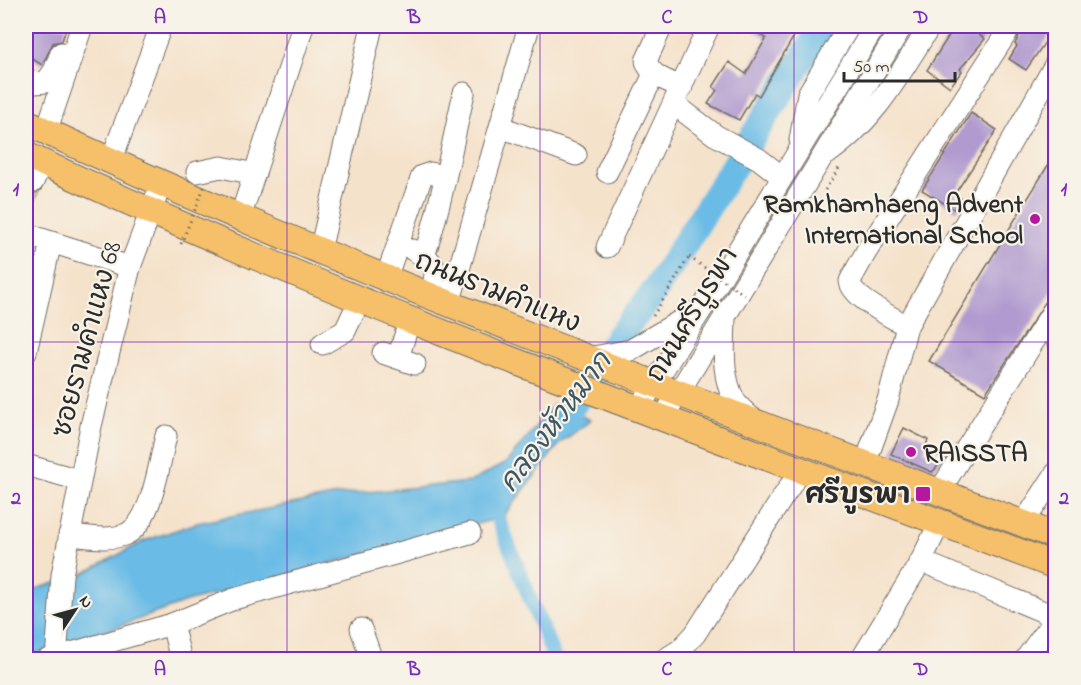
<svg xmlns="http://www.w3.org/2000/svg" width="1081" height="685" font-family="'Indie Flower','Playpen Sans Thai',sans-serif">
<rect width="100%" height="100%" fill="#f7f3e8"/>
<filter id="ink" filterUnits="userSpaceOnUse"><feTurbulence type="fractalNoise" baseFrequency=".0167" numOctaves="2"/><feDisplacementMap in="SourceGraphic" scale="12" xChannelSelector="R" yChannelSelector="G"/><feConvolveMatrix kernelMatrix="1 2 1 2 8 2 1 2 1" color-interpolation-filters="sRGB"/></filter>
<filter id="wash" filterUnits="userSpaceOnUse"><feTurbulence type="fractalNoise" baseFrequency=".008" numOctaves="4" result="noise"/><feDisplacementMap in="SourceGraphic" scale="24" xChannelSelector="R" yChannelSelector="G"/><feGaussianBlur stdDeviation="1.35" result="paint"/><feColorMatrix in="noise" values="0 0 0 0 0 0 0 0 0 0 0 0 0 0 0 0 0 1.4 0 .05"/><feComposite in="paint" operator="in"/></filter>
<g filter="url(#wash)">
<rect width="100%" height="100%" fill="#f5e2cb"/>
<polygon fill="#6abce6" stroke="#4a7488" stroke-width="1.5" points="554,405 591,420 559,444 503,517 186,602 81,640 26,656 26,592 81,575 144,541 197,523 337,495 470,482 506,463"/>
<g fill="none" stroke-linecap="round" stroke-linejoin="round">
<polyline stroke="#6abce6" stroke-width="15" points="491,501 555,660"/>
<polyline stroke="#6abce6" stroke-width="27" points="544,440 571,408 618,337 652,295 823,26"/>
</g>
<g id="blocks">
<g fill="#b09acf">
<polygon points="26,26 67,26 62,41 53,43 42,65 26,55"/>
<polygon points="745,26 800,26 759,96 755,93 739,120 708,104 717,90 713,87 729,62 746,74 766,38"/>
<polygon points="955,26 984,26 978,34 985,39 960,69 962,71 950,87 927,70"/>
<polygon points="1024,26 1056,26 1026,70 1009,59 1017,46 1015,44"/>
<polygon points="971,113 997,130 954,195 964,200 957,211 922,190"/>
<polygon points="1056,152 1056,286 985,394 929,361"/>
<polygon points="904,428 928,440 924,450 945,459 932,472 891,454"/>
</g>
</g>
</g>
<g filter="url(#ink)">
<use href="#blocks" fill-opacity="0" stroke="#726b63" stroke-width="1.5"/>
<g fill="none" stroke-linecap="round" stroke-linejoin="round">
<polyline stroke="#cdbdab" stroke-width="21" stroke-dasharray="21 10" stroke-linecap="butt" points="26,198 33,182"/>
<defs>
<g id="minor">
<path d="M 662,26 L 646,61 C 651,77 668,81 682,87"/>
<polyline points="26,80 35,83 46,82 54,71 61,53"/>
<polyline points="674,104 715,135 759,159 781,176"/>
<polyline points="501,127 576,155"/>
<polyline points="46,132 82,26"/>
<polyline points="800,140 808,94 849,26"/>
<path d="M 827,154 C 875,121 900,73 930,26"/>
<polyline points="111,161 161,26"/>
<polyline points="197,172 221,167 255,174"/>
<polyline points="607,172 654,74"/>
<polyline points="33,182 41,163"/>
<polyline points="240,218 303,26"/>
<polyline points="26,234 51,242 26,352"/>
<polyline points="51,242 130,267"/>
<polyline points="607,247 709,26"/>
<path d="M 413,250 C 439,263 438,270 430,296"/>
<polyline points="320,251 372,26"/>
<path d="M 424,256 C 442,203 451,148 464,93"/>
<polyline points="386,278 422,176 431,173 444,177"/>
<polyline points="449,304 529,26"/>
<path d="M 725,312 C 725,341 720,375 735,401 C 740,409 749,415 755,421"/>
<path d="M 907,326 C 893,318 851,297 850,281 L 866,252 L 1011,26"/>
<polyline points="1056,335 1056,339"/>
<polyline points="322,344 345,331 360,299"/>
<polyline points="383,353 415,364"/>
<polyline points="398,358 410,319"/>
<polyline points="588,358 631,350 695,312"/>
<polyline points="638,409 705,304 875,26"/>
<polyline points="663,418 902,26"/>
<polyline points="865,464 888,400 907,326 1056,63"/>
<polyline points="26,465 79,480"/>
<polyline points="939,492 1056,306"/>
<polyline points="1023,524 1056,473"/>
<path d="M 69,535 C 86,536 107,541 124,535 C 152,525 159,463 166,436"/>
<polyline points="921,561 1056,617"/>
<polyline points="172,624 181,660"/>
<polyline points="361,629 372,660"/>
<polyline points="47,660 172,624 234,599 470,533"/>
<polyline points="56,660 62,575 91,426 130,267 161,184"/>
<polyline points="664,660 680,650 695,634 801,469"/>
<polyline points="861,660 921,561 940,522"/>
<polyline points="1025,660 1056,617"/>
</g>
<g id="major">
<path d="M 26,122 C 361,278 710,405 1056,536"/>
<path d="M 26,155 C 361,311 710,435 1056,566"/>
</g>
</defs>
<use href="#minor" stroke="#726b63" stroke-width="23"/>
<use href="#major" stroke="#726b63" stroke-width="28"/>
<g stroke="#726b63" stroke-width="3" stroke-dasharray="1.5 4.5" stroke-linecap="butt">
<polyline points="825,190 839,168"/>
<polyline points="653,316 689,257"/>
</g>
<use href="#minor" stroke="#fff" stroke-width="21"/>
<use href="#major" stroke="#f6c06b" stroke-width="26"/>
<g stroke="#726b63" stroke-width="3" stroke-dasharray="1.5 4.5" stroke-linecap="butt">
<polyline points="181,244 205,185"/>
<polyline points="689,257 745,295"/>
</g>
</g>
</g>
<path fill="none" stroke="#7b2cbf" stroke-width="1.5" stroke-opacity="0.55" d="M 287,26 L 287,660M 540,26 L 540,660M 794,26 L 794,660M 26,342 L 1056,342"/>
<g fill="#b5179e" stroke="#f7f3e8" stroke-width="2">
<circle cx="1035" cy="219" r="6"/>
<circle cx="911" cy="452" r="6"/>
<rect x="915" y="486" width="16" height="16" rx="3"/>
</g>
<g text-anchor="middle" stroke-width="4.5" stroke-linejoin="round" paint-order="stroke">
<g font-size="27" font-weight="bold" fill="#2b2b2b" stroke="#f7f3e8" text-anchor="end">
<text x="1023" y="212">Ramkhamhaeng Advent<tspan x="1023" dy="31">International School</tspan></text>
<text x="923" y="461" text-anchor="start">RAISSTA</text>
<text x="910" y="503">ศรีบูรพา</text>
</g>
<g font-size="27" fill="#2b2b2b" stroke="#f7f3e8">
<text transform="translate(498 291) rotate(22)" y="9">ถนนรามคำแหง</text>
<text transform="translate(691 314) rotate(-59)" y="9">ถนนศรีบูรพา</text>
<text transform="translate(86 339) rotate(-75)" y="9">ซอยรามคำแหง 68</text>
</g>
<g font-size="28" font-style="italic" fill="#3e5663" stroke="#f7f3e8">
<text transform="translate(554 421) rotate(-53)" y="10">คลองหัวหมาก</text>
</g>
</g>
<rect width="1081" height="685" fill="none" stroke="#f7f3e8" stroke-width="66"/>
<g transform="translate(75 610) rotate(54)" stroke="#f7f3e8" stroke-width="4.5" paint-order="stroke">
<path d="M0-4.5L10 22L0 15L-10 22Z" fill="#2b2b2b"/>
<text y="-9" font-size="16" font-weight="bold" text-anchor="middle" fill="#2b2b2b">N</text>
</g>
<path d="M844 72v9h111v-9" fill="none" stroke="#2b2b2b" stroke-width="3"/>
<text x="853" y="72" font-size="18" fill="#2b2b2b" stroke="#f7f3e8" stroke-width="4.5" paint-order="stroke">50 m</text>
<rect x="33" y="33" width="1015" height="619" fill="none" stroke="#7b2cbf" stroke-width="2"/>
<g font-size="20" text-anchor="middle" font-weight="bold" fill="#7b2cbf">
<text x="160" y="23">A</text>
<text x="414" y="23">B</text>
<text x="667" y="23">C</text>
<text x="921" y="23">D</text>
<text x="16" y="195">1</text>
<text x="1064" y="195">1</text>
<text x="16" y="504">2</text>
<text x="1064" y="504">2</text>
<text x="160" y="675">A</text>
<text x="414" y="675">B</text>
<text x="667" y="675">C</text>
<text x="921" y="675">D</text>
</g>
</svg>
